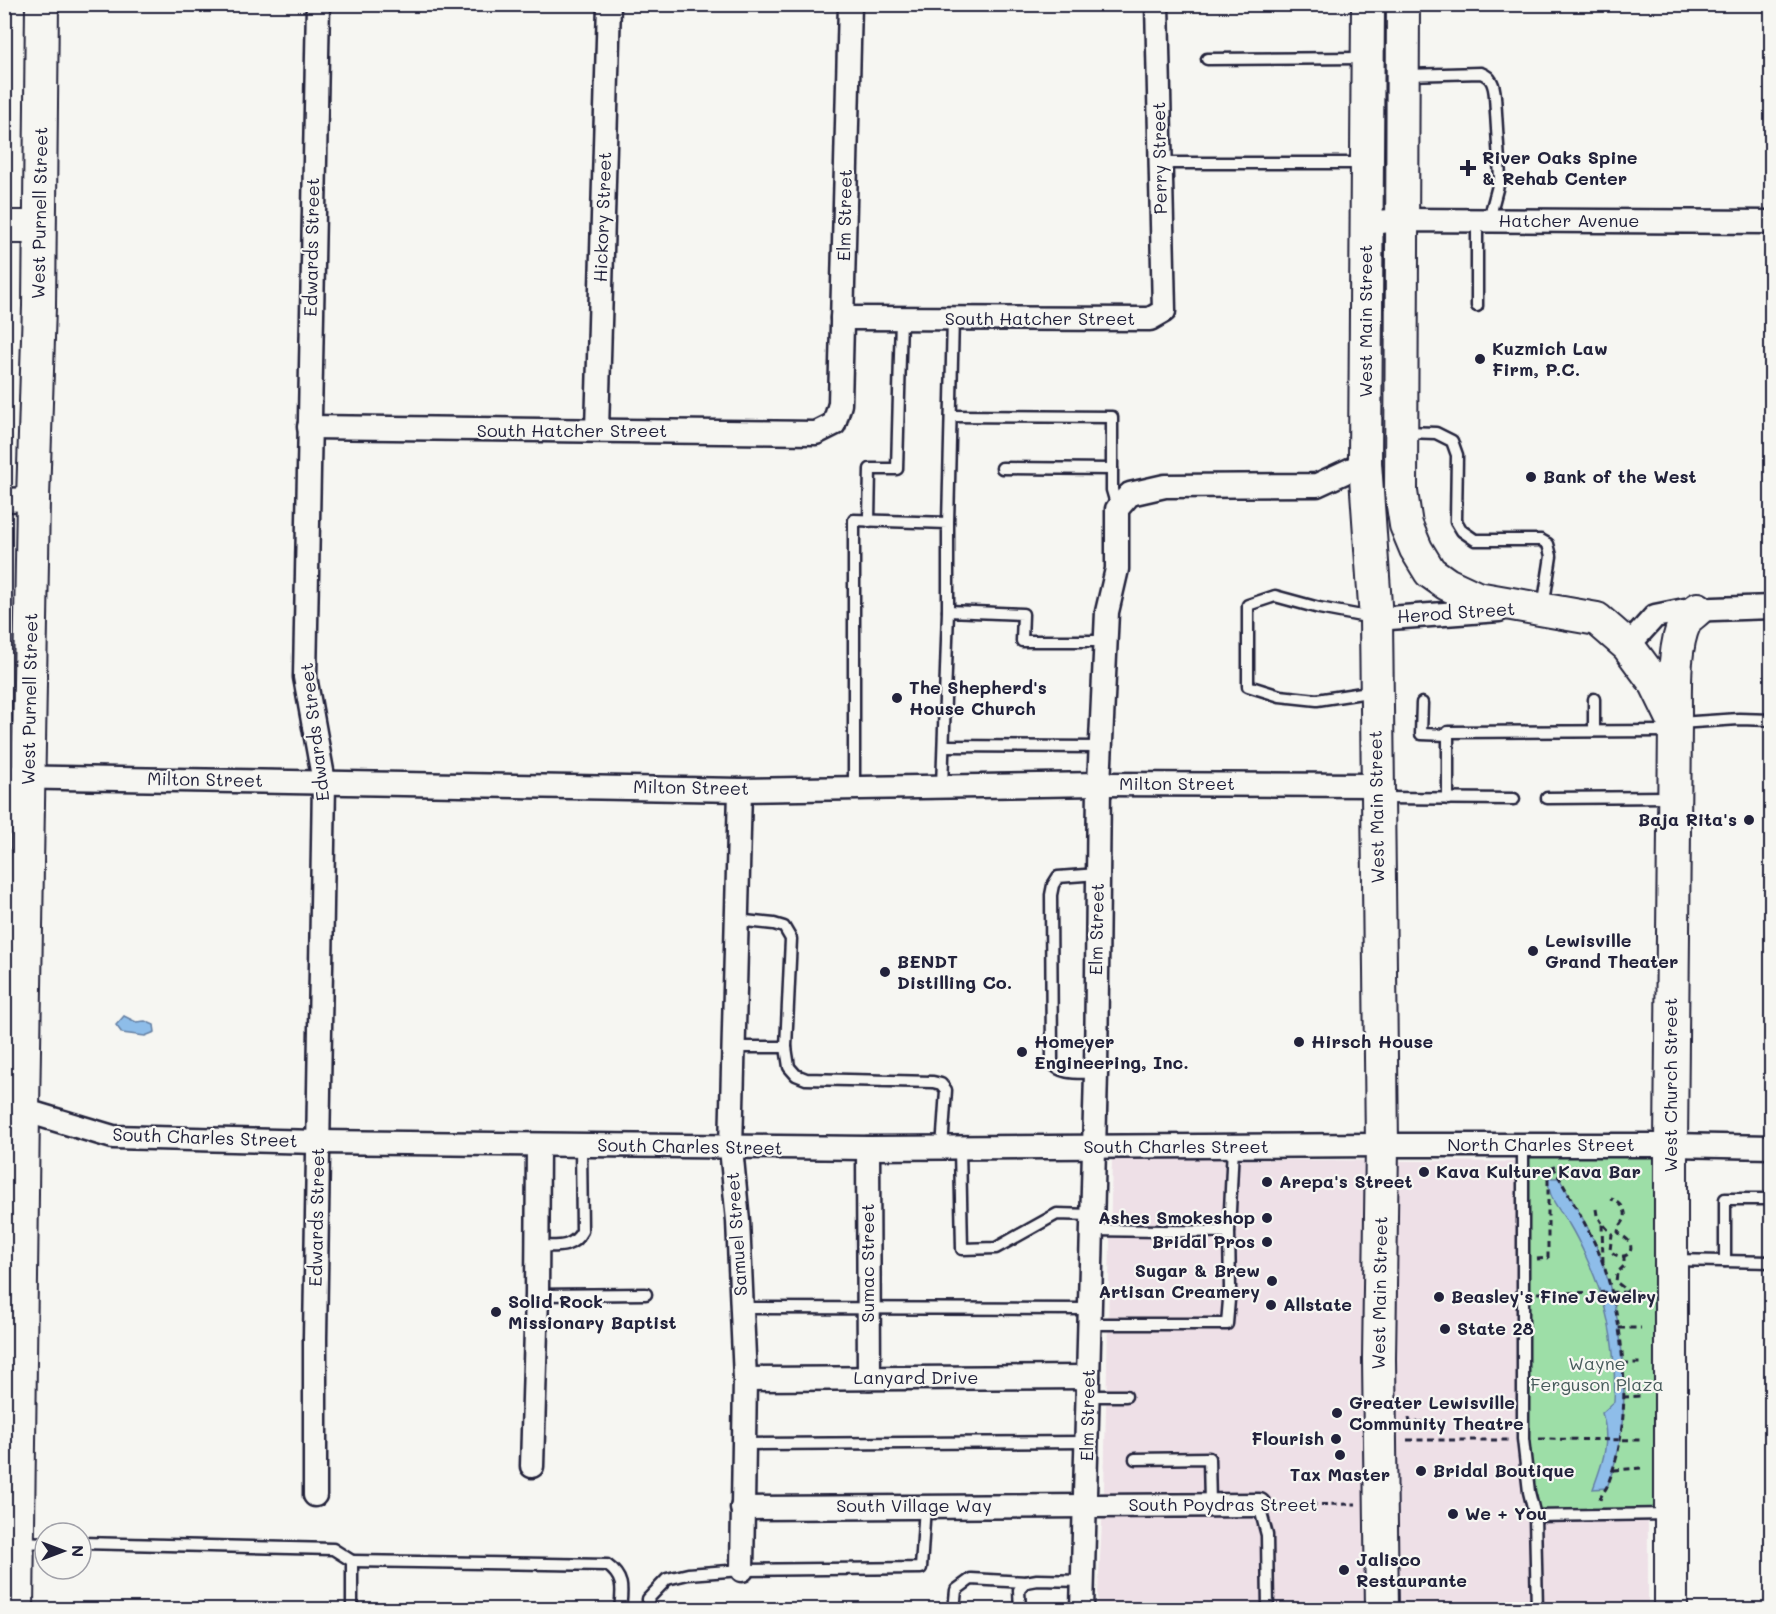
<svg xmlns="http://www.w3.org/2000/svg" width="1776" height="1614" font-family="Mali,sans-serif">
<rect width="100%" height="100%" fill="#f6f6f2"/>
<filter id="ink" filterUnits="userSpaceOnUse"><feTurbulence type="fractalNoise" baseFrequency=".0167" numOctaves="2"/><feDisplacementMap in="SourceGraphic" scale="12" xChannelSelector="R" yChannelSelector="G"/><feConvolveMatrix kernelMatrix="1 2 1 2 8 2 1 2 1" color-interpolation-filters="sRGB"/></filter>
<g filter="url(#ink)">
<polygon fill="#eee0e7" points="1112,1158 1647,1163 1648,1609 1097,1610 1104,1489"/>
<polygon fill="#9ddea7" stroke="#608071" stroke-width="1.5" points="1523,1145 1671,1145 1670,1514 1535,1516 1529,1492"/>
<g fill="#8ebde9" stroke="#637fa3" stroke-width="1.5">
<polygon points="124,1016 136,1022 145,1021 154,1025 155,1032 145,1036 122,1033 116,1025"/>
<path d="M 1548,1178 L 1559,1178 C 1572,1201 1588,1224 1598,1250 C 1620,1309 1630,1377 1620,1439 C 1618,1456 1612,1472 1607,1488 L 1593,1489 C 1603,1462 1611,1441 1602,1413 L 1614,1402 C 1617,1351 1608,1303 1586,1257 C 1581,1246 1575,1234 1569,1224 C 1558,1208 1548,1198 1548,1178 Z"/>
</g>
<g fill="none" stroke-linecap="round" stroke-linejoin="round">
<defs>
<g id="lane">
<polyline points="1207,59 1364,58"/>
<path d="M 1406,75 L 1481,73 C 1492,77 1494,85 1495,96 L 1500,178 L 1492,208 L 1491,220"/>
<polyline points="1161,163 1364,163"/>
<polyline points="1477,220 1477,306"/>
<polyline points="951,416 1112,417 1112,490 1117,507"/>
<polyline points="1405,432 1436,433 1452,441 1457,455 1456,521 1462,531 1475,540 1541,540 1548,544 1551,556 1543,608"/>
<polyline points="1002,468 1112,469"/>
<polyline points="869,521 870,469 897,469 901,318"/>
<polyline points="948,523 953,318"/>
<polyline points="1372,618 1319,608 1275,596 1248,605 1248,686 1280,696 1317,700 1375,691"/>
<polyline points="1594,699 1594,731"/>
<polyline points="1422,703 1421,734 1448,735"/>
<polyline points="1679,723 1739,719 1772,720"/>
<polyline points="944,746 1101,747"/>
<polyline points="942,787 948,611 1023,614 1022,641 1106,641"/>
<polyline points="854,788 854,520 948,523 948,611"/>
<polyline points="1380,798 1514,799"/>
<polyline points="1547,798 1671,797"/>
<polyline points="1448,799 1448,732 1672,731"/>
<polyline points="736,920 774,924 784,927 791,939 786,1047 789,1067 796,1075 806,1079 933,1082 941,1084 946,1090 942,1148"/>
<polyline points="733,1047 786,1047"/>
<path d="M 1096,1073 C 1081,1072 1062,1076 1052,1063 L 1051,895 L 1053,885 L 1058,877 L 1098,874"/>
<polyline points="1523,1145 1523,1439 1529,1492 1535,1516 1537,1610"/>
<polyline points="960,1148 962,1249 996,1248 1057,1214 1092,1215"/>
<polyline points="1092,1230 1229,1232"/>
<path d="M 537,1246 C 555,1246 572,1250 582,1231 L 581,1145"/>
<polyline points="1673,1260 1772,1262"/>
<polyline points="1725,1261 1725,1199 1772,1199"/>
<polyline points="537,1295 646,1294"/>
<polyline points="742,1308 1090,1309"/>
<polyline points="1090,1324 1227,1324 1230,1288 1229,1232 1233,1146"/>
<polyline points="1088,1396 1126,1396"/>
<polyline points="745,1444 1087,1442"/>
<polyline points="1135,1459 1209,1458 1210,1504"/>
<polyline points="1259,1505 1267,1535 1268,1610"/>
<polyline points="1535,1516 1670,1514"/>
<polyline points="21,1542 45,1543"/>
<polyline points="81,1543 333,1549 352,1561 352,1610"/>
<path d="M 352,1561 L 607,1565 C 625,1578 622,1590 620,1610"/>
<polyline points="648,1610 648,1599 667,1579 688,1574 742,1570 921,1568 925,1506"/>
<polyline points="954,1610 956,1590 971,1579 1026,1582"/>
<polyline points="1020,1610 1019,1590 1026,1582 1037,1580 1083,1581"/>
</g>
<g id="street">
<polyline points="1367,223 1402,220 1772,222"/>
<polyline points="842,318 1150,319 1164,311 1157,4"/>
<path d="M 309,427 C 478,430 647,431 816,433 L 834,424 L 840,404 L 850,4"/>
<polyline points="597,430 609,4"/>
<polyline points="4,500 33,499"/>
<polyline points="1376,619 1499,610"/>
<polyline points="1628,646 1655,616 1685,610 1772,607"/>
<polyline points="4,777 740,790 1099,784 1377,785"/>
<polyline points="740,790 731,1148 738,1221 745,1379 742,1570"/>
<polyline points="4,1102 23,1110 113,1137 318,1142 868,1148 1382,1145 1671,1145 1772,1147"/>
<polyline points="868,1148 869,1378"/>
<polyline points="745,1379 1088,1377"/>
<polyline points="532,1466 537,1295 538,1145"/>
<polyline points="315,1495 315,1338 324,782 305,677 318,4"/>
<polyline points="742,1508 1259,1505"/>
<polyline points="1082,1610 1096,1073 1099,784 1107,612 1117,569 1117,509 1130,494 1165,486 1317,485 1365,463"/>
</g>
<g id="secondary">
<polyline points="1368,4 1365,463 1376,619 1382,1145 1379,1359 1382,1610"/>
<polyline points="1403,4 1401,492 1406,525 1416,549 1430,572 1447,584 1477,598 1597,619 1628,646 1656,684 1675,723 1671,1145 1671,1610"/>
<polyline points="4,227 39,227"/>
<path d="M 1675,716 C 1675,689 1673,647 1685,622 C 1687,617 1694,613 1698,609"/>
<polyline points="17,1610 23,1110 33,499 39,306 42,4"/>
</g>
</defs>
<use href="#lane" stroke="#22223b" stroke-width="15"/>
<use href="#street" stroke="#22223b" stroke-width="27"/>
<use href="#secondary" stroke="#22223b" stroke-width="36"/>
<g stroke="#22223b" stroke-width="3" stroke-dasharray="6 4.5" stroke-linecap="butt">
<path d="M 1553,1166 C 1567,1193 1583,1218 1596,1246 C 1620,1299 1630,1383 1620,1440 C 1618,1455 1613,1470 1608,1484 C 1606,1490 1601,1494 1600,1500"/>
<polyline points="1596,1209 1597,1215 1602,1223"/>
<polyline points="1624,1256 1624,1266 1617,1273 1616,1282 1629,1292"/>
<polyline points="1537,1259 1548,1258 1548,1165"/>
<path d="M 1603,1262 L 1602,1223 L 1612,1234 L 1610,1250 C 1618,1261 1635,1257 1630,1243 C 1628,1239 1622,1236 1618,1232 C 1619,1226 1623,1223 1625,1218 C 1627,1209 1619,1201 1611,1199"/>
<polyline points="1537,1293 1641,1292"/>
<polyline points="1619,1328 1641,1328"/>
<polyline points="1623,1363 1641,1363"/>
<polyline points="1623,1397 1641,1396"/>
<polyline points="1409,1418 1410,1422 1446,1422"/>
<polyline points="1539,1439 1642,1440"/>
<polyline points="1407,1440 1510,1440"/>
<polyline points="1614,1470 1642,1468"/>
<polyline points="1279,1505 1356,1504"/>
</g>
<use href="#lane" stroke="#f6f6f2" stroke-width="10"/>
<use href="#street" stroke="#f6f6f2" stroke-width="22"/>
<use href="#secondary" stroke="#f6f6f2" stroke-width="32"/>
</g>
</g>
<g fill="#22223b" stroke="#f6f6f2" stroke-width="2">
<path d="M1465 159h6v6h6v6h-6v6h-6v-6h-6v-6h6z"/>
<circle cx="1480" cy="359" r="6"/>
<circle cx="1531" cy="477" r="6"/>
<circle cx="897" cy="698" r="6"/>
<circle cx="1749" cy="820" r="6"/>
<circle cx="1533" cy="951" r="6"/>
<circle cx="885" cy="972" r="6"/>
<circle cx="1299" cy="1042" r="6"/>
<circle cx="1022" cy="1052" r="6"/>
<circle cx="1424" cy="1172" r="6"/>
<circle cx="1267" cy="1182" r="6"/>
<circle cx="1267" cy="1218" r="6"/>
<circle cx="1267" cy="1242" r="6"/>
<circle cx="1272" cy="1281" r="6"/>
<circle cx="1439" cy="1297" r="6"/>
<circle cx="1271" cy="1305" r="6"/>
<circle cx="496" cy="1312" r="6"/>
<circle cx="1445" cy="1329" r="6"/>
<circle cx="1337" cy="1413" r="6"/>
<circle cx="1336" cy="1439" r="6"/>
<circle cx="1340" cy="1455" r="6"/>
<circle cx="1421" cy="1471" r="6"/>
<circle cx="1453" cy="1514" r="6"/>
<circle cx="1344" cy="1570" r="6"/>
</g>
<g text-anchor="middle" stroke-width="4.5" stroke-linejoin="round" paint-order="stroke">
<g font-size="18" fill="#22223b" stroke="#f6f6f2">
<text transform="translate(1160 158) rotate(-91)" y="6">Perry Street</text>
<text transform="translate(40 213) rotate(-89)" y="6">West Purnell Street</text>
<text transform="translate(845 215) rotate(-89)" y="6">Elm Street</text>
<text transform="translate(603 217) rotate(-88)" y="6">Hickory Street</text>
<text x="1569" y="227">Hatcher Avenue</text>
<text transform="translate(312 247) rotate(-89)" y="6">Edwards Street</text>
<text x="1040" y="325">South Hatcher Street</text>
<text transform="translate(1366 321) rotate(-90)" y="6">West Main Street</text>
<text x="572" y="437">South Hatcher Street</text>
<text transform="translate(1456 613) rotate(-4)" y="6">Herod Street</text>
<text transform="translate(30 699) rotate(-89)" y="6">West Purnell Street</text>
<text transform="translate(315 732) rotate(-97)" y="6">Edwards Street</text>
<text transform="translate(205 780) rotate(1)" y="6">Milton Street</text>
<text x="1177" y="790">Milton Street</text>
<text transform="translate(691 788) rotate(1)" y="6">Milton Street</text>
<text transform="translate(1377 807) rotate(-91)" y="6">West Main Street</text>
<text transform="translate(1097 929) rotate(-89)" y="6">Elm Street</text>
<text transform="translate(1671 1085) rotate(-90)" y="6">West Church Street</text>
<text transform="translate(205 1138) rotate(2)" y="6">South Charles Street</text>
<text x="1541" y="1151">North Charles Street</text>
<text transform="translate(690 1147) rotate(1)" y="6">South Charles Street</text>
<text x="1176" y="1153">South Charles Street</text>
<text transform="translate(317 1217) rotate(-89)" y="6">Edwards Street</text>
<text transform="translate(737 1234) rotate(-94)" y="6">Samuel Street</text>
<text transform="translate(868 1263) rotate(-90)" y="6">Sumac Street</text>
<text transform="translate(1380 1293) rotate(-89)" y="6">West Main Street</text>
<text x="916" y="1384">Lanyard Drive</text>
<text transform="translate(1088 1415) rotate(-89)" y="6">Elm Street</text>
<text x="1223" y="1511">South Poydras Street</text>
<text x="914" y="1512">South Village Way</text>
</g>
<g font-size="18" font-weight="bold" fill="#22223b" stroke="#f6f6f2" text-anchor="start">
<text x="1482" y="164">River Oaks Spine<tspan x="1482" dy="21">&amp; Rehab Center</tspan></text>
<text x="1492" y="355">Kuzmich Law<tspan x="1492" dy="21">Firm, P.C.</tspan></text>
<text x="1543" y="483">Bank of the West</text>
<text x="909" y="694">The Shepherd's<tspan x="909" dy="21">House Church</tspan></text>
<text x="1737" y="826" text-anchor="end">Baja Rita's</text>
<text x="1545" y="947">Lewisville<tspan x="1545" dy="21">Grand Theater</tspan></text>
<text x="897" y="968">BENDT<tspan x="897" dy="21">Distilling Co.</tspan></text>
<text x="1034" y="1048">Homeyer<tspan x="1034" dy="21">Engineering, Inc.</tspan></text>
<text x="1311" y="1048">Hirsch House</text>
<text x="1436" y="1178">Kava Kulture Kava Bar</text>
<text x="1279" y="1188">Arepa's Street</text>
<text x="1255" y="1224" text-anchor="end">Ashes Smokeshop</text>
<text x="1255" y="1248" text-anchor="end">Bridal Pros</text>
<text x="1260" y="1277" text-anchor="end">Sugar &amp; Brew<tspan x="1260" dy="21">Artisan Creamery</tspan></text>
<text x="1451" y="1303">Beasley's Fine Jewelry</text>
<text x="508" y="1308">Solid Rock<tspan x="508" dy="21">Missionary Baptist</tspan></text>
<text x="1283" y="1311">Allstate</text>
<text x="1457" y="1335">State 28</text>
<text x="1349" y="1409">Greater Lewisville<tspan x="1349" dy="21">Community Theatre</tspan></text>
<text x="1324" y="1445" text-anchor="end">Flourish</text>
<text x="1433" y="1477">Bridal Boutique</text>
<text x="1340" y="1481" text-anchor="middle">Tax Master</text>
<text x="1465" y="1520">We + You</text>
<text x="1356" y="1566">Jalisco<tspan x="1356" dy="21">Restaurante</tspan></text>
</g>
<g font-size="18" fill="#475a5b" stroke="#f6f6f2">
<text x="1597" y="1370">Wayne<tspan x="1597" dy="21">Ferguson Plaza</tspan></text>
</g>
</g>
<rect width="1776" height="1614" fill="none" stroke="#f6f6f2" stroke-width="24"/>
<rect x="12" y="12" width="1752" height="1590" fill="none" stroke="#22223b" stroke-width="2" filter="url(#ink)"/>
<g transform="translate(63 1551) rotate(90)"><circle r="28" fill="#f6f6f2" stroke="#a1a1a9" stroke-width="1.5"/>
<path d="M0-4.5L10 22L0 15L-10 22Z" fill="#22223b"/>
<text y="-9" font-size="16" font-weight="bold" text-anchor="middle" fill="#22223b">N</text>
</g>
</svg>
